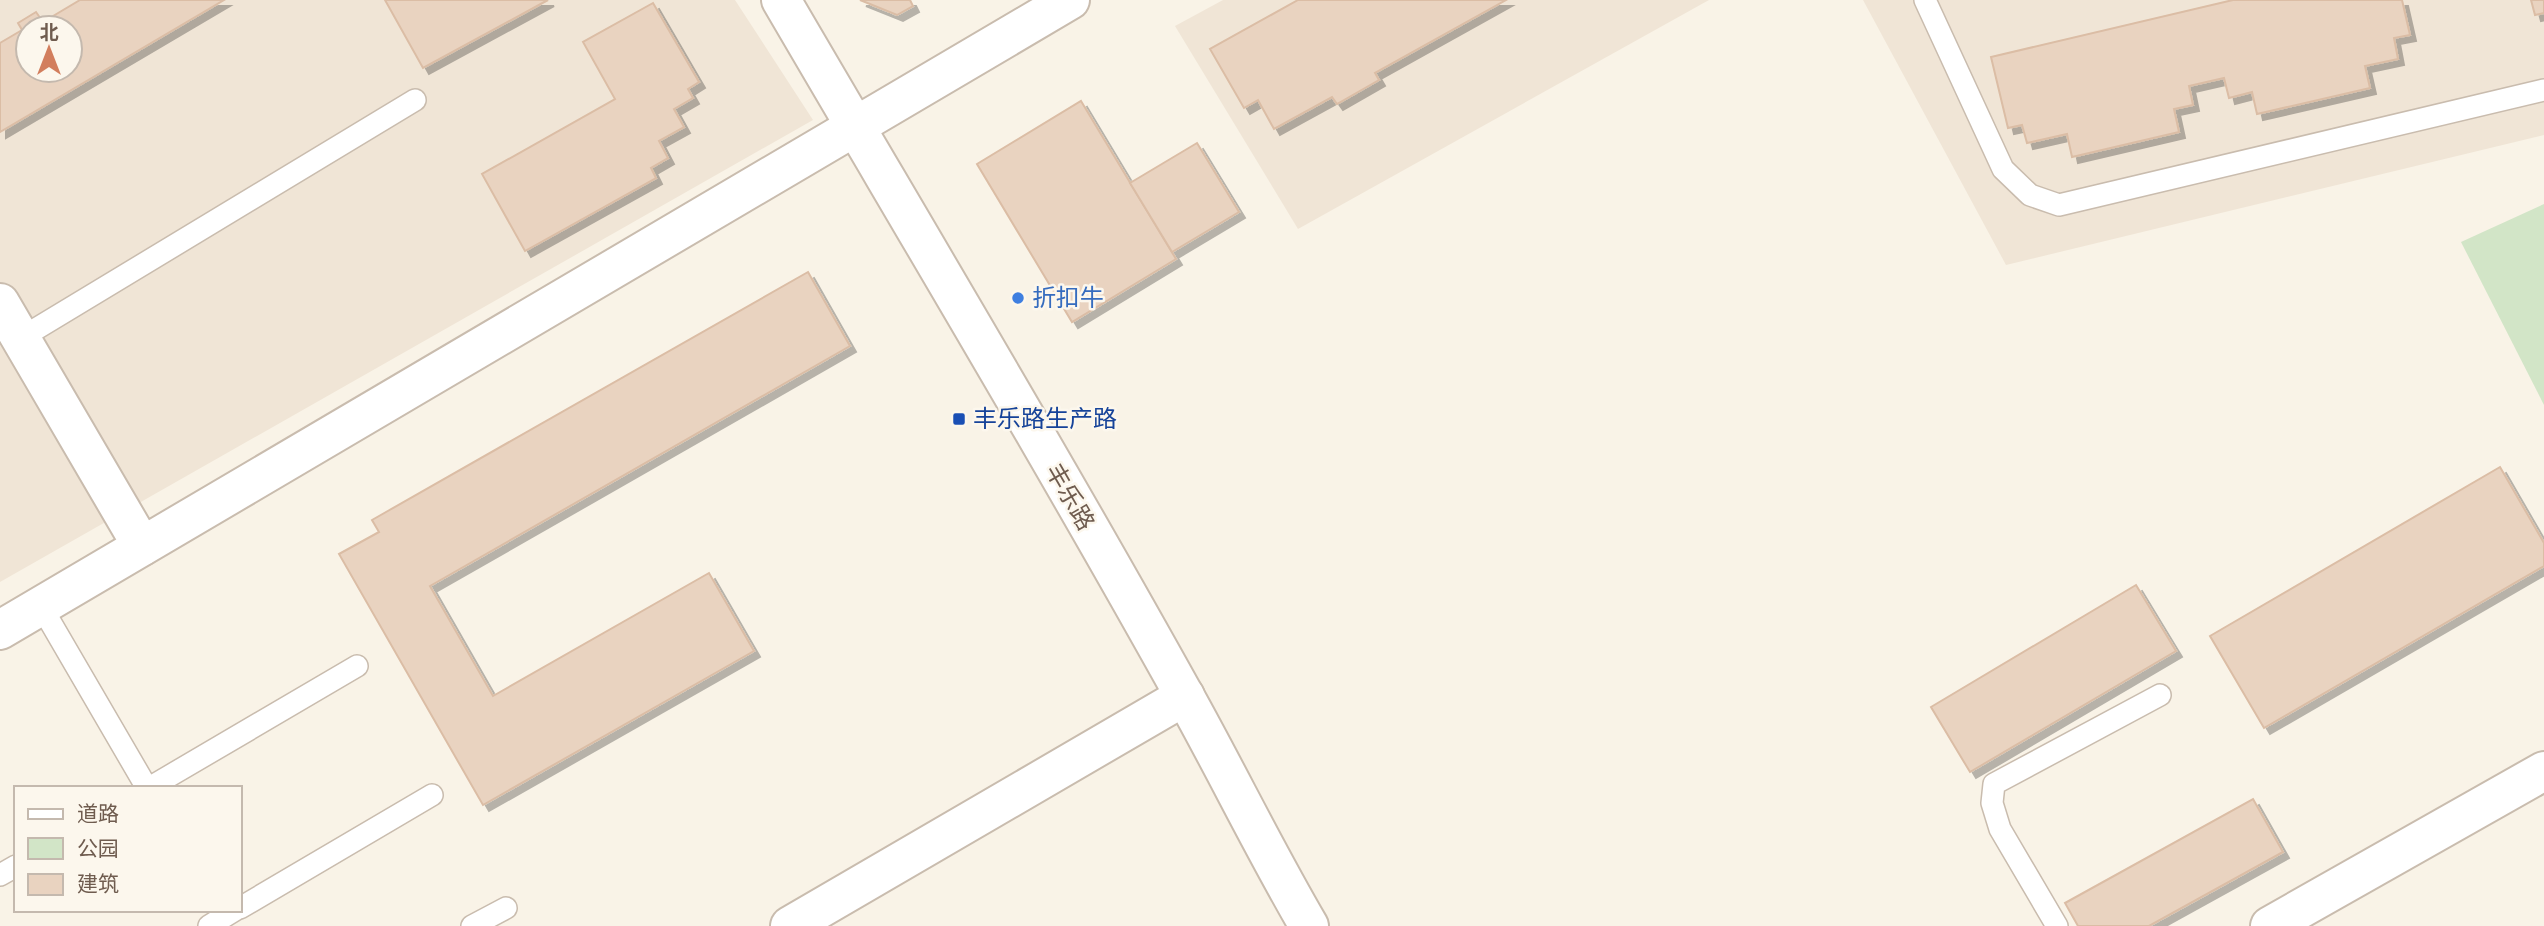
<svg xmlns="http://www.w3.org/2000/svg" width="2544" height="926" font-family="Montserrat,'Noto Sans SC',sans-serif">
<defs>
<filter id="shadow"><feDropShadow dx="6" dy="6" stdDeviation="0" flood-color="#0004"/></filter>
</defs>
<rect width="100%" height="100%" fill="#f9f3e7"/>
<g fill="#f0e5d6" fill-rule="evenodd">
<path d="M 0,0 L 735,0 L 813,120 L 0,582 ZM 28,28 L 70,28 L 70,70 L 28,70 Z"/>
<polygon points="1223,0 1709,0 1298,229 1175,26"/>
<polygon points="1863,0 2544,0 2544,135 2006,265"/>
</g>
<polygon fill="#d2e5c7" points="2544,204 2544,405 2461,242"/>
<g fill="#e9d3c0" stroke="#dbbda5" stroke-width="2" fill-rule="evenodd" filter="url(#shadow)">
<path d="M 80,0 L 224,0 L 0,132 L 0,43 L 22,30 L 18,23 L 36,12 L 43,22 ZM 28,28 L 70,28 L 70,70 L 28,70 Z"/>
<polygon points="385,0 548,0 423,68"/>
<polygon points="860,0 910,0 913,6 897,15"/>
<polygon points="1298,0 1506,0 1375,73 1379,80 1337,104 1332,97 1274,129 1258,100 1244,108 1210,49"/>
<polygon points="2233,0 2402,0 2410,35 2394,38 2398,59 2365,66 2370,88 2257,114 2252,92 2229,98 2224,78 2189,86 2193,105 2174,109 2179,132 2072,157 2067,134 2027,143 2022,125 2008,128 1991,57"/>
<polygon points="2531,0 2544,0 2544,13 2535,15"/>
<polygon points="653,3 699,82 688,89 693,98 674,109 684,127 659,141 668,158 651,168 656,178 525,251 482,174 615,99 583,42"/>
<polygon points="1081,101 1176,259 1072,322 977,164"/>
<polygon points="1197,143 1239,212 1172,252 1130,183"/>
<polygon points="808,272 850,346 430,586 493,696 709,573 754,651 483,805 339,554 379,532 372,520"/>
<polygon points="2500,467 2544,543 2544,566 2264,728 2210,636"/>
<polygon points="2136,585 2176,651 1970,772 1931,707"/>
<polygon points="2253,799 2283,852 2149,926 2078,926 2065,903"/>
</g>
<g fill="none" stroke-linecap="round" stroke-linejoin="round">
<defs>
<g id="service">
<polyline points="1925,0 2003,169 2030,195 2059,205 2544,90"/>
<polyline points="21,338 415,100"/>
<polyline points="41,606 147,788"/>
<polyline points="149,788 357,666"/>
<polyline points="0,875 16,866"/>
<polyline points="240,908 432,795"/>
<polyline points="209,926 235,910"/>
<polyline points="472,926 506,908"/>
<polyline points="2057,926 2000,829 1992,803 1994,784 2160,695"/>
</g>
<g id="minor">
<path d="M 781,0 C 916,231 1054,461 1184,695 C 1227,772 1265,851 1309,926"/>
<polyline points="0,303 142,546"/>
<polyline points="0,630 1070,0"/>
<polyline points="790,926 1185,696"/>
<polyline points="2270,926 2544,771"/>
</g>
</defs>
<use href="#service" stroke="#c9bcae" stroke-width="24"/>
<use href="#minor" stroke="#c9bcae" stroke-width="42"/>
<use href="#service" stroke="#fff" stroke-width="21"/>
<use href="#minor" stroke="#fff" stroke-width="38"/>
</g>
<circle fill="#3f7fe0" stroke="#fcf7ed" stroke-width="2.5" cx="1018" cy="298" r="7"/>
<rect fill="#1a4fb4" stroke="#fcf7ed" stroke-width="2.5" x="952" y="412" width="14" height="14" rx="3.5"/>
<g text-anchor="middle" stroke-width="5" stroke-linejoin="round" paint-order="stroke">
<g font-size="24" fill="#366cbe" stroke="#fcf7ed" text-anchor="start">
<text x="1032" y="306">折扣牛</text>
</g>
<g font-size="24" fill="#164399" stroke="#fcf7ed" text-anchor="start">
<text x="973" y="427">丰乐路生产路</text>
</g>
<g font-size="24" fill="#6f5c4f" stroke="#fcf7ed">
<text transform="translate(1070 497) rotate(60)" y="8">丰乐路</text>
</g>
</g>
<rect x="14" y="786" width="228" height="126" fill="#fcf7ed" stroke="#c4b9ae" stroke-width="2"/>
<rect x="28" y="809" width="35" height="10" fill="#ffffff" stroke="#c4b9ae" stroke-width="2"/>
<text x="77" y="821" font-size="21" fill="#6f5c4f">道路</text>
<rect x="28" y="838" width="35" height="21" fill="#d2e5c7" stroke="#c4b9ae" stroke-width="2"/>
<text x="77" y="856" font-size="21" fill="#6f5c4f">公园</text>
<rect x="28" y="874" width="35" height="21" fill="#e9d3c0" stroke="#c4b9ae" stroke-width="2"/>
<text x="77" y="891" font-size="21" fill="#6f5c4f">建筑</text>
<g transform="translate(49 49)"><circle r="33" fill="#fcf7ed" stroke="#c4b9ae" stroke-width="2"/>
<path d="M0-5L12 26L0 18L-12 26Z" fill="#d27e5d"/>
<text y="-10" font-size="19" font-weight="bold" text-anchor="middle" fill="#6f5c4f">北</text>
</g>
</svg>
